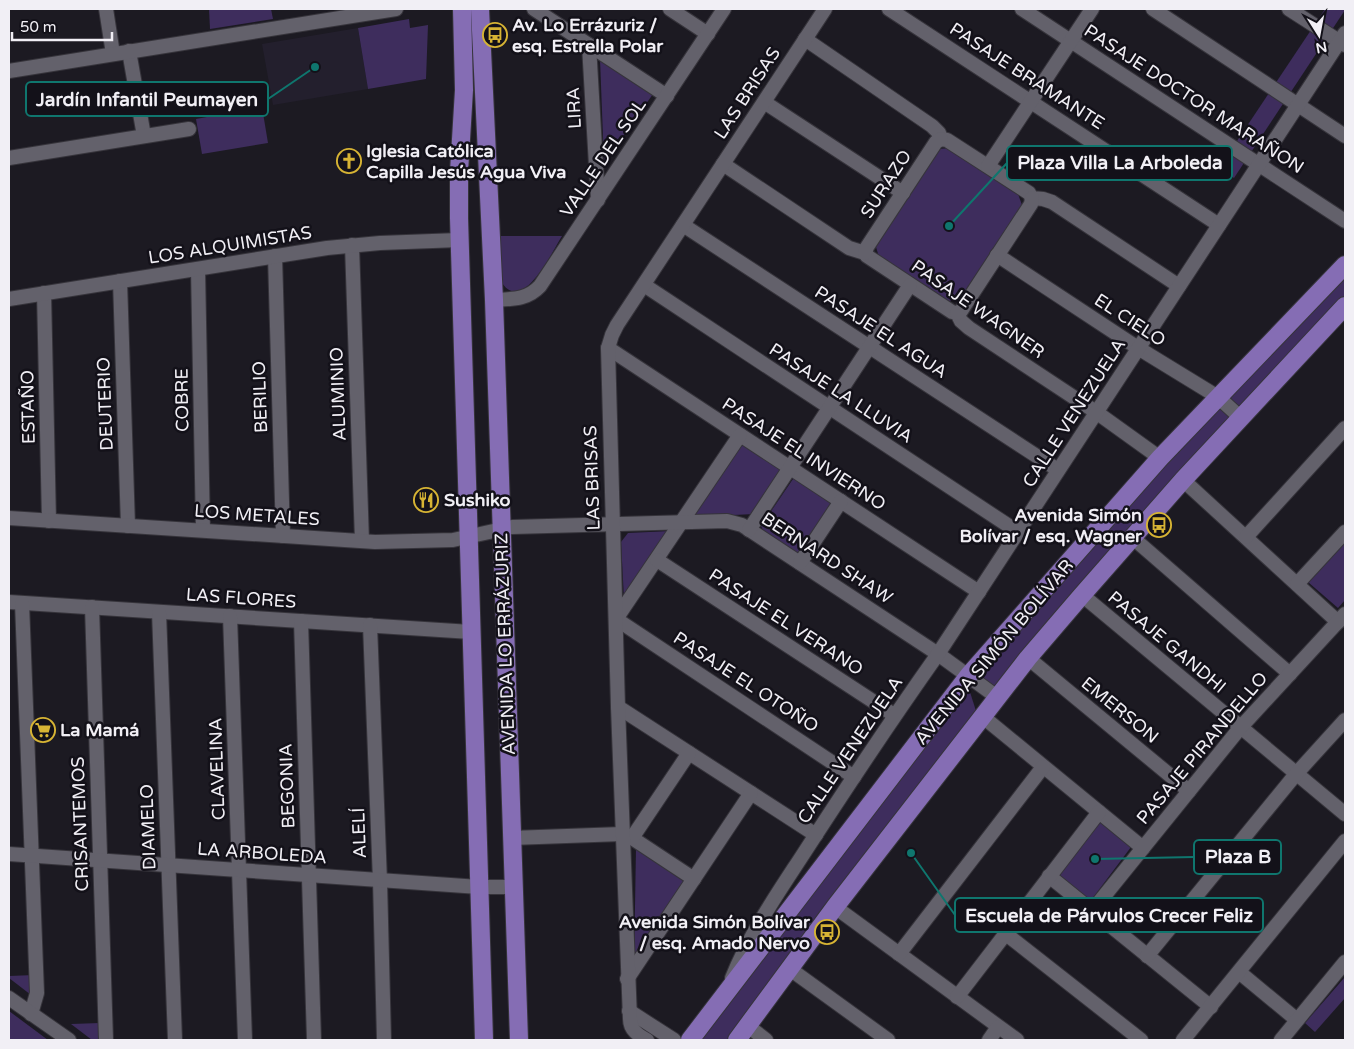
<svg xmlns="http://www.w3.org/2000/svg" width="1354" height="1049" font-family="'Varela Round',sans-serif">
<rect width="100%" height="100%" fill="#1c1a22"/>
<polygon fill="#231f2d" points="358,28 368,89 273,105 262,44"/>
<g fill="#3e2d5d">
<polygon points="209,9 271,9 273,19 210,29"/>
<polygon points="1325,9 1345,10 1234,178 1219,168"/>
<polygon points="409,19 410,28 428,25 426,79 368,89 358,28"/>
<polygon points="600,59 653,94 604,163"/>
<polygon points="262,107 268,143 202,154 196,119"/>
<polygon points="950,148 1018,194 1022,205 959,300 949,301 879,257 876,247 938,149"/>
<path d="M 500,236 L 562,236 C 552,252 523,314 502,283 Z"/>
<polygon points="1345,277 1345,300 1241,408 1230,398"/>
<polygon points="1217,405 1232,419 989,697 979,677"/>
<polygon points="744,441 784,469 754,514 693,517"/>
<polygon points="793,479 800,479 829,497 833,505 802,554 796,554 764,533 761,526"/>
<polygon points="671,531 624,599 621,542 628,533"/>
<polygon points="1345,541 1345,600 1338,608 1308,582"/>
<polygon points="969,689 977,714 730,1040 700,1040"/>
<polygon points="1098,818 1134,843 1089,903 1056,875"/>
<polygon points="636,848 689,881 634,965"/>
<polygon points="34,975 35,998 9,978 9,976"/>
<polygon points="1345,977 1345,998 1315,1032 1305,1023"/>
<polygon points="9,1011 48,1040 9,1040"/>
<polygon points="100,1023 100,1040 92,1040 71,1024"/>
</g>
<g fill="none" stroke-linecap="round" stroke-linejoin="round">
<defs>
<g id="minor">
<polyline points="106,9 113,54"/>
<polyline points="534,9 667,96"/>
<polyline points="670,9 708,34"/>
<polyline points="889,9 1219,225"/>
<polyline points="1022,9 1345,221"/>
<polyline points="1153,9 1345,136"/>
<polyline points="1289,9 1345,45"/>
<polyline points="805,39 932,126 939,133 941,139"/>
<polyline points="589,45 598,200"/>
<polyline points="129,51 144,136"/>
<polyline points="9,71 396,9"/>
<polyline points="764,102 903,193"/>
<polyline points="941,139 947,140 1029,193 1032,198 1043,199 1052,202 1179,286"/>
<polyline points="9,158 189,129"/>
<polyline points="723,164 849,248 865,253 867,256 952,312 957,313 961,321 969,328 1096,412 1160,458"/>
<polyline points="988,166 1092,9"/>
<polyline points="683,225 1058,470"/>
<polyline points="352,245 362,541"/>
<polyline points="865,253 867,247 936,142 941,139"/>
<polyline points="997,255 1138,348 1218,397 1241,418"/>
<polyline points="275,256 283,536"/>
<polyline points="198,269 203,530"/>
<polyline points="120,281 128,526"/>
<polyline points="644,285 1018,532"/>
<polyline points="44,293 49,521"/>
<polyline points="9,299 327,248 380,243 459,240"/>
<path d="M 494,300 C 512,299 527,300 540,286 L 724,9"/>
<polyline points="957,313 961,311 1031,204 1032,198"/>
<polyline points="608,348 979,592"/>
<polyline points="740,435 616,619 854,777"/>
<polyline points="1183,480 1338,622"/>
<polyline points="9,518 375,542 453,540 512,527 727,521 742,525 938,654 997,697"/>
<polyline points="749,530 910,285"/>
<polyline points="1246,537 1345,428"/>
<polyline points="1133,538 1290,674"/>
<polyline points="657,560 894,715"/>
<polyline points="800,563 841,501"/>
<polyline points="1297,584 1345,532"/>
<polyline points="1082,595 1345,814"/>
<polyline points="9,602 471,632"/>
<polyline points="22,603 37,993 31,1014"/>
<polyline points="92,607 106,1040"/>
<polyline points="159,612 175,1040"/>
<polyline points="230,616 245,1040"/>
<polyline points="301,621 314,1040"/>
<polyline points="370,625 380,881 384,1040"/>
<polyline points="1028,658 1189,791"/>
<polyline points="618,707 816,835"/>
<polyline points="982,716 1143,848"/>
<polyline points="511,838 622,834 632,838 694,879"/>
<polyline points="632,838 689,753"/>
<polyline points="9,854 479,887 513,887"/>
<polyline points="1049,876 1211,1007"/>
<polyline points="835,907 1017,1040"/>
<polyline points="1092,911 1240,728 1345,614"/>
<polyline points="1006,934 1141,1040"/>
<polyline points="899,954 1043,767"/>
<polyline points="1147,956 1296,774 1345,720"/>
<polyline points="790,969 888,1040"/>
<polyline points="1239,972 1297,1020"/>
<path d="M 732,978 C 750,933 778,893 804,853 C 848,785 892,719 938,654 L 1345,33"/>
<polyline points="627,979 751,793"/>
<polyline points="957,997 1099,812"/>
<polyline points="9,998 69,1040"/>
<polyline points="629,1011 674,1040"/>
<polyline points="748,1026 766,1040"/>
<path d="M 647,1040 C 638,1035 630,1030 630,1019 L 618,707 L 608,348 L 612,335 L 617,325 L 825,9"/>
<polyline points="989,1040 998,1027"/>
<polyline points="1183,1040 1345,841"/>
<polyline points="1281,1040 1345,962"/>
</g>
<g id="major">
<polyline points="462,9 464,90 459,172 459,218 484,1040"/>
<polyline points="480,9 494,300 519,1040"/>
<polyline points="690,1040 969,675 1160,458 1345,265"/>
<polyline points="737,1040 835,907 1028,658 1082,595 1183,480 1345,306"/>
</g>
</defs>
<use href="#minor" stroke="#36343b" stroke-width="16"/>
<use href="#major" stroke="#36343b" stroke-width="20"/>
<use href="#minor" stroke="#63616b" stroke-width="14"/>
<use href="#major" stroke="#856db4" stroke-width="18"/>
</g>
<defs>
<symbol id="bus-ring" viewBox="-11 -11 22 22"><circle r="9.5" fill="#131119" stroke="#d7b434" stroke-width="1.5"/><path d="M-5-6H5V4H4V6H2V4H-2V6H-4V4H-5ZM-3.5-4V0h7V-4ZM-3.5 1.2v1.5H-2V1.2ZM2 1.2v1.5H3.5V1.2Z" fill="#d7b434"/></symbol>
<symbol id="church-ring" viewBox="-11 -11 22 22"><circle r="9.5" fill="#131119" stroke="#d7b434" stroke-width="1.5"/><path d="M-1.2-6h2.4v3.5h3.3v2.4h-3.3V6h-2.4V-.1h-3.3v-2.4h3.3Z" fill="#d7b434"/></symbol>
<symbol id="restaurant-ring" viewBox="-11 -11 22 22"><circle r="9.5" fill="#131119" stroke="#d7b434" stroke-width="1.5"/><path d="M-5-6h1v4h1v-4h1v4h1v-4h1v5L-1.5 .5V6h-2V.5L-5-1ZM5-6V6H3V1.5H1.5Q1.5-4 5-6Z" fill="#d7b434"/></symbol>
<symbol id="supermarket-ring" viewBox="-11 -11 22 22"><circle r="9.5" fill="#131119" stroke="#d7b434" stroke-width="1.5"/><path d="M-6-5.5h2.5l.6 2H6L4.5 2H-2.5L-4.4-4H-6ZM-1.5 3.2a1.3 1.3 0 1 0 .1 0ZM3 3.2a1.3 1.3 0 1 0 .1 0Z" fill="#d7b434"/></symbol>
</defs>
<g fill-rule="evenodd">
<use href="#bus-ring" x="481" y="21" width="28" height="28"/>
<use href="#church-ring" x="335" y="147" width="28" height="28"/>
<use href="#restaurant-ring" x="412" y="486" width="28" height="28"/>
<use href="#bus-ring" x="1145" y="511" width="28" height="28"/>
<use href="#supermarket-ring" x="29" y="716" width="28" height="28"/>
<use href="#bus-ring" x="813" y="918" width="28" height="28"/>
</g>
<g text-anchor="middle" stroke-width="5" stroke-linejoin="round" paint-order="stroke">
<g font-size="18" font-weight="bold" fill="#f1eff5" stroke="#131119" text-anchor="start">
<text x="512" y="31">Av. Lo Errázuriz /<tspan x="512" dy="21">esq. Estrella Polar</tspan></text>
<text x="366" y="157">Iglesia Católica<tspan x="366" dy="21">Capilla Jesús Agua Viva</tspan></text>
<text x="444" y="506">Sushiko</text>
<text x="1142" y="521" text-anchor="end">Avenida Simón<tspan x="1142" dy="21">Bolívar / esq. Wagner</tspan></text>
<text x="60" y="736">La Mamá</text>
<text x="810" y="928" text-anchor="end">Avenida Simón Bolívar<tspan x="810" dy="21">/ esq. Amado Nervo</tspan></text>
</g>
<g font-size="18" fill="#f1eff5" stroke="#131119">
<text transform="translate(1027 76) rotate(33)" y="6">PASAJE BRAMANTE</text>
<text transform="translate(747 93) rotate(-57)" y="6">LAS BRISAS</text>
<text transform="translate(1194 99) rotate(33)" y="6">PASAJE DOCTOR MARAÑON</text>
<text transform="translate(574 108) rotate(-93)" y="6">LIRA</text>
<text transform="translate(603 158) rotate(-56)" y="6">VALLE DEL SOL</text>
<text transform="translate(886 184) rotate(-57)" y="6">SURAZO</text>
<text transform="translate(230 245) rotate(-9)" y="6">LOS ALQUIMISTAS</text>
<text transform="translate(978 309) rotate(35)" y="6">PASAJE WAGNER</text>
<text transform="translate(1130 320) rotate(33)" y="6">EL CIELO</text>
<text transform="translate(881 332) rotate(33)" y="6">PASAJE EL AGUA</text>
<text transform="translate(841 393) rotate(33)" y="6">PASAJE LA LLUVIA</text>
<text transform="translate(338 394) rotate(-92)" y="6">ALUMINIO</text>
<text transform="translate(260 397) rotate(-92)" y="6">BERILIO</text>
<text transform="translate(182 400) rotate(-91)" y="6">COBRE</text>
<text transform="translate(105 404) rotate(-92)" y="6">DEUTERIO</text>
<text transform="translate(28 407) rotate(-91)" y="6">ESTAÑO</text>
<text transform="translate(1074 413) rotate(-57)" y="6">CALLE VENEZUELA</text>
<text transform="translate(804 454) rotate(33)" y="6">PASAJE EL INVIERNO</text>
<text transform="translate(592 478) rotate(-92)" y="6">LAS BRISAS</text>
<text transform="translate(257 515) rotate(4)" y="6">LOS METALES</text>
<text transform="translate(827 558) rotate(33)" y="6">BERNARD SHAW</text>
<text transform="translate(241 598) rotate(4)" y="6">LAS FLORES</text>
<text transform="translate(786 622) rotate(33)" y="6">PASAJE EL VERANO</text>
<text transform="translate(1167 642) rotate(40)" y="6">PASAJE GANDHI</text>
<text transform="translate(505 644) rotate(-92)" y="6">AVENIDA LO ERRÁZURIZ</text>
<text transform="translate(994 652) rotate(-50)" y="6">AVENIDA SIMÓN BOLÍVAR</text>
<text transform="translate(746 682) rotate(33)" y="6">PASAJE EL OTOÑO</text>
<text transform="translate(1120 710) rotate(39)" y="6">EMERSON</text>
<text transform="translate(1202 748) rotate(-50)" y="6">PASAJE PIRANDELLO</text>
<text transform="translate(850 750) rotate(-56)" y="6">CALLE VENEZUELA</text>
<text transform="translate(217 769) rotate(-92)" y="6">CLAVELINA</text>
<text transform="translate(287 786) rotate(-92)" y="6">BEGONIA</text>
<text transform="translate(80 824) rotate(-92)" y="6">CRISANTEMOS</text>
<text transform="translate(148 827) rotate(-92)" y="6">DIAMELO</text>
<text transform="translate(359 833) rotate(-92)" y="6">ALELÍ</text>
<text transform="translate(262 853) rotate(4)" y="6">LA ARBOLEDA</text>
</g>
</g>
<path fill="none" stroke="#0f766e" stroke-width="2" d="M315 67L268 99M949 226L1007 163M1095 859L1194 857M911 853L955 915"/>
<g fill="#0f766e" stroke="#131119" stroke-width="2">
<circle cx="315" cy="67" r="5"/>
<circle cx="949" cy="226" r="5"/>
<circle cx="1095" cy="859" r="5"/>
<circle cx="911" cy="853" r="5"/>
</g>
<g fill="#131119" stroke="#0f766e" stroke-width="2">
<rect x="26" y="82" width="242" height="34" rx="5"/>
<rect x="1007" y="146" width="225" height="34" rx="5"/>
<rect x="1194" y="840" width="87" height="34" rx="5"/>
<rect x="955" y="898" width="308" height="34" rx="5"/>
</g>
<g font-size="19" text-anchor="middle" font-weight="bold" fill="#f1eff5">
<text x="147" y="106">Jardín Infantil Peumayen</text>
<text x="1120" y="169">Plaza Villa La Arboleda</text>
<text x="1238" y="863">Plaza B</text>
<text x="1109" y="922">Escuela de Párvulos Crecer Feliz</text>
</g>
<rect width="1354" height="1049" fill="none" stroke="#f1eff5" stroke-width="20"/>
<g transform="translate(1319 35) rotate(169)" stroke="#131119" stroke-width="4" paint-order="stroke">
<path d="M0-4L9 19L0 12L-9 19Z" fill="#f1eff5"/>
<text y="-8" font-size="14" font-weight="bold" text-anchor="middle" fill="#f1eff5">N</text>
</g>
<path d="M12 32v8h100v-8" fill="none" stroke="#f1eff5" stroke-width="2.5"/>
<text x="20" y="32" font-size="15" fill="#f1eff5" stroke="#131119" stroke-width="4" paint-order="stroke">50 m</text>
</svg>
